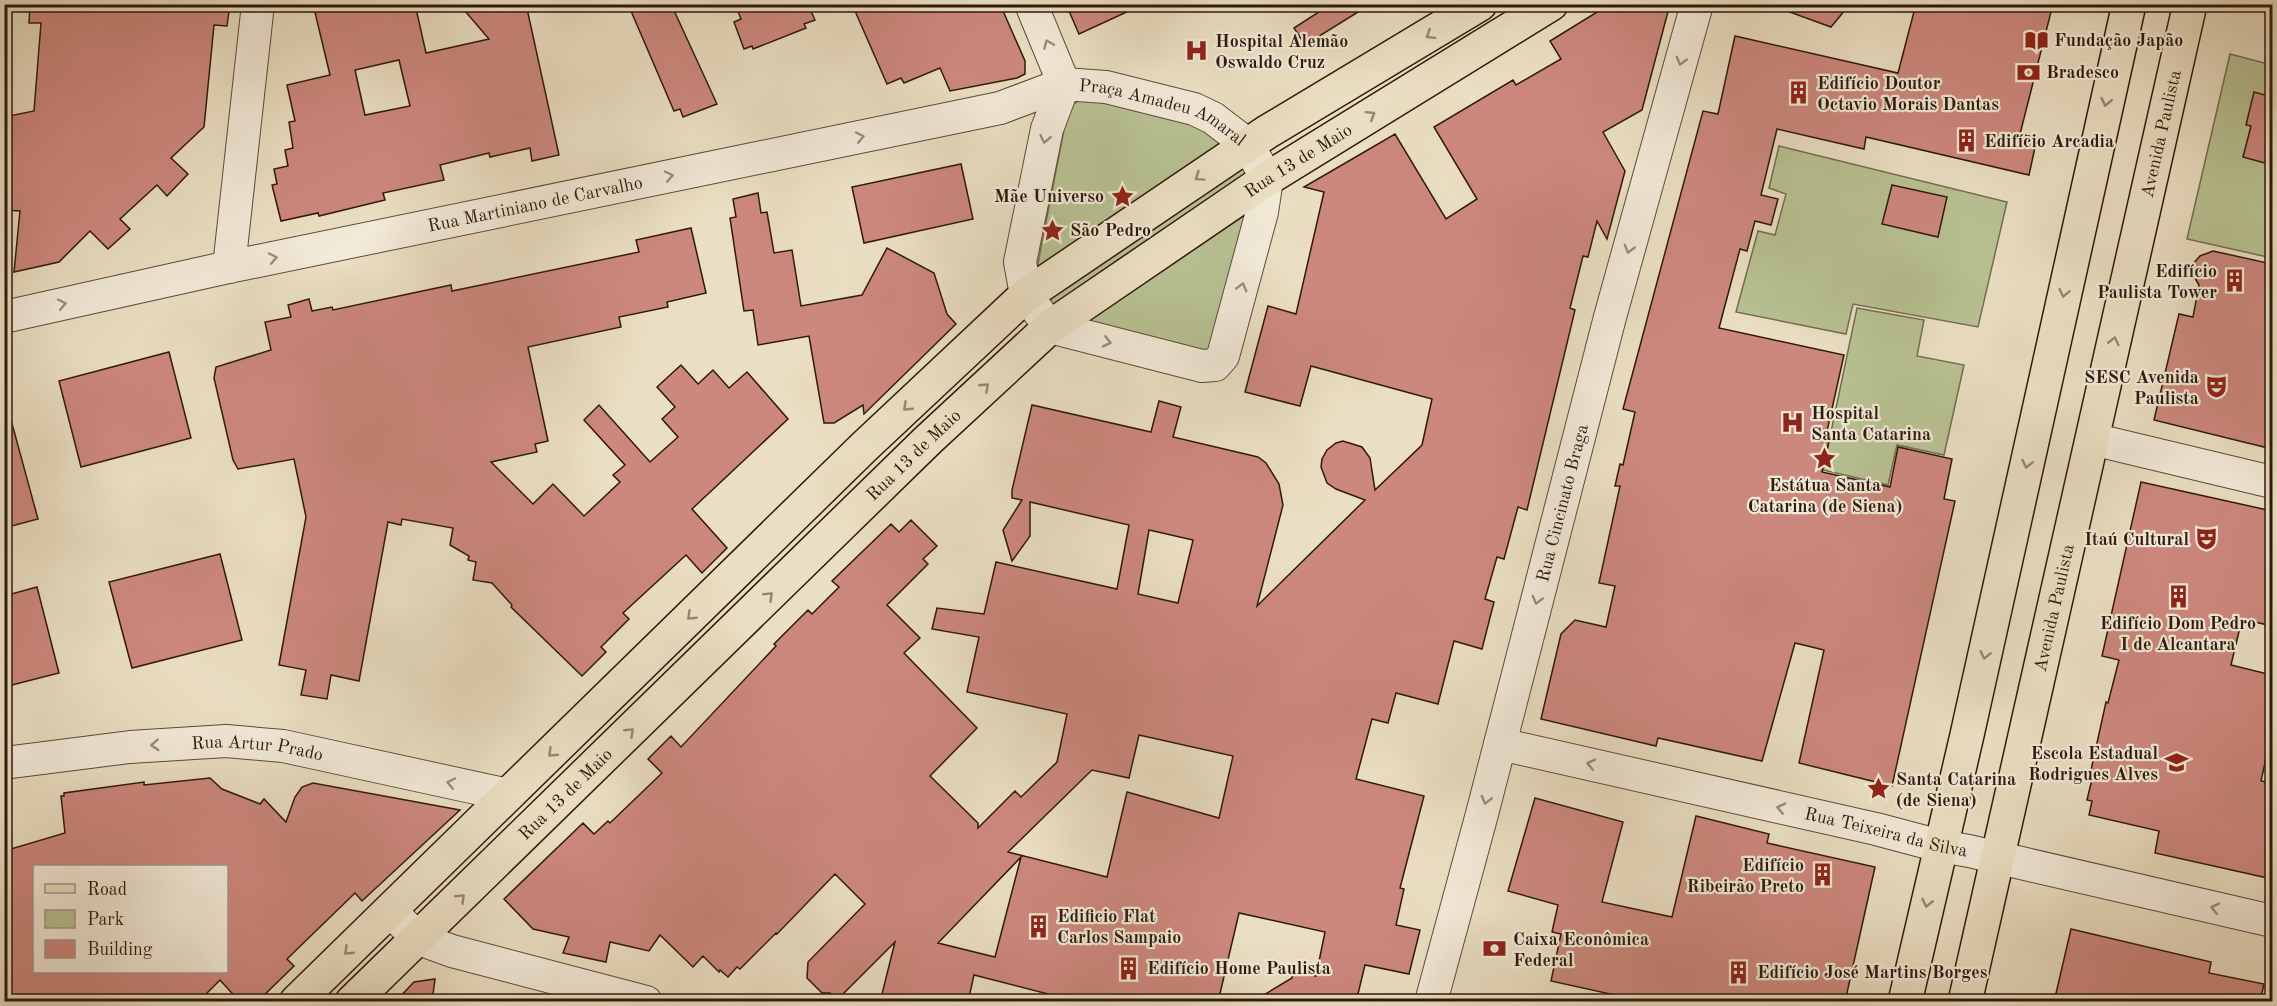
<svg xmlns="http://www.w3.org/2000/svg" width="2277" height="1006" font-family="'Old Standard TT',serif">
<rect width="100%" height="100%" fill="#ebdfc3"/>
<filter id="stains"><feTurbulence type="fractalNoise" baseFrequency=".00333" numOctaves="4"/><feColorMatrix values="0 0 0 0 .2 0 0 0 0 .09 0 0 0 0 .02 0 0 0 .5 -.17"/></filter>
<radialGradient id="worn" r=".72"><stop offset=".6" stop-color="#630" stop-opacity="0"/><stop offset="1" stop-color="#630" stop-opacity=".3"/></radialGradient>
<g fill="#b8c293" stroke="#736e50" stroke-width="1.5">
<polygon points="2230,54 2272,65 2272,258 2187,239"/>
<polygon points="1085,97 1191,120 1238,153 1256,185 1209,356 1061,322 1034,284 1067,114 1073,104"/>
<polygon points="1779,146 2007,202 1978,327 1853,304 1846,334 1736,312 1758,231 1775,235 1786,194 1769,188"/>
<polygon points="1857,308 1924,320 1917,356 1964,365 1944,455 1897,445 1888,485 1823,470"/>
</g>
<g fill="#cd887e" stroke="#2e190c" stroke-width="1.5" fill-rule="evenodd">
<polygon points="30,4 230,4 227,26 214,25 204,127 171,158 188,174 167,196 157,185 120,219 130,229 108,249 90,231 59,262 14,272 20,211 4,210 4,117 34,111 41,23 29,23"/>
<path d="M 313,4 L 415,4 L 426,53 L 489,39 L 459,4 L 526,4 L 559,155 L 532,161 L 530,148 L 490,157 L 489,153 L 440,165 L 444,180 L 383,193 L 385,200 L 319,216 L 318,213 L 281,221 L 272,185 L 277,184 L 274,169 L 288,166 L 285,150 L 293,148 L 289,122 L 295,121 L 287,85 L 330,75 ZM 399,60 L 410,106 L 365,115 L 355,70 Z"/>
<polygon points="628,4 671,4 717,104 683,117 680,109 674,111"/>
<polygon points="735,4 808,4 815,20 804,24 806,28 753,49 752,46 744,49 734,22 741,19"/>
<polygon points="852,4 1000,4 1025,61 1025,74 1017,78 950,91 940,68 904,83 901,78 887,84"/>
<polygon points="1066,4 1144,4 1079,34"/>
<polygon points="1331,4 1371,4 1305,45 1294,28"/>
<path d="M 1610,4 L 1670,4 L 1642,110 L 1603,132 L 1625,171 L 1607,239 L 1597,221 L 1588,257 L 1583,256 L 1570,308 L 1575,310 L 1527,510 L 1518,507 L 1504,559 L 1497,557 L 1485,599 L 1494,602 L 1482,649 L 1454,641 L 1438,704 L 1396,693 L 1388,723 L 1372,719 L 1356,779 L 1424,796 L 1400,888 L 1404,889 L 1396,925 L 1420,930 L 1409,974 L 1365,965 L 1356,1002 L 1252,1002 L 1292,978 L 1294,970 L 1316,976 L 1325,932 L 1239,913 L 1218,1002 L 1079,1002 L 974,975 L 968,1002 L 880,1002 L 895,942 L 837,1000 L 830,993 L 822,993 L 807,978 L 808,962 L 865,904 L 835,874 L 777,934 L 776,933 L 740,969 L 737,967 L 728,977 L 720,970 L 719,972 L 703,956 L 693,967 L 660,935 L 649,951 L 610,942 L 606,962 L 563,953 L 569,937 L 533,929 L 504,899 L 583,823 L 594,834 L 608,821 L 610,823 L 662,773 L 648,759 L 671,736 L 681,747 L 776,646 L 774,644 L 808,610 L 812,614 L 839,587 L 832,581 L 891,524 L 899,532 L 911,520 L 937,546 L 923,559 L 928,564 L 887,605 L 920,638 L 904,653 L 977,728 L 930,776 L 978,823 L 978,828 L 1015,791 L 1021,797 L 1057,762 L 1067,714 L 967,692 L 979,637 L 932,629 L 937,608 L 984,614 L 996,562 L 1117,589 L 1129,525 L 1030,502 L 1030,536 L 1012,561 L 1003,530 L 1022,500 L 1012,498 L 1012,490 L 1032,405 L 1151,432 L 1159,401 L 1181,407 L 1173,437 L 1258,457 L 1266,463 L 1279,484 L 1283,505 L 1257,606 L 1365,500 L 1336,489 L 1327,483 L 1321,467 L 1322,459 L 1327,450 L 1336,443 L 1343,441 L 1362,447 L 1370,458 L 1375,490 L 1422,445 L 1432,399 L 1311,366 L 1300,406 L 1245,392 L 1268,306 L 1296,314 L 1324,192 L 1304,187 L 1395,134 L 1446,219 L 1477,199 L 1434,127 L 1513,80 L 1516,85 L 1561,59 L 1550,41 ZM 1149,530 L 1193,540 L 1178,603 L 1138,594 ZM 1139,735 L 1233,756 L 1219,818 L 1127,792 L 1107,877 L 1008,852 L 1092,770 L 1129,778 ZM 1021,857 L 995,957 L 938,943 Z"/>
<polygon points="1776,4 1850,4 1831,27 1776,7"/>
<polygon points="1916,4 2053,4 2020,134 2037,138 2029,175 1866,137 1864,149 1777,129 1761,195 1778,199 1771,225 1755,221 1747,251 1740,249 1719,328 1844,355 1825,440 1829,441 1822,472 1890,487 1898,447 1952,459 1944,499 1955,501 1892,786 1799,763 1824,650 1795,643 1762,761 1658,738 1656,746 1541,719 1561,634 1575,620 1606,627 1615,586 1599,583 1620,486 1615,486 1620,464 1623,465 1635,412 1623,409 1703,111 1718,114 1735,36 1898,73"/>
<polygon points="2254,92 2272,97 2272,165 2243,157 2251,126 2246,125"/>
<polygon points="961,164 973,219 864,243 852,187"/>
<polygon points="1892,185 1947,197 1938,237 1882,224"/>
<polygon points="758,193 761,213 767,212 774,253 792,250 801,306 862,295 887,248 934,273 947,314 956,324 864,414 863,405 834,423 824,423 809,336 758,345 753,310 744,311 730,218 736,217 733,199"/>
<polygon points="691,228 706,293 667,302 668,307 619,317 621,327 528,347 548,441 535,444 537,452 491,462 533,504 553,484 584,516 620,482 613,475 625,465 584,420 599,405 650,462 678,437 662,419 675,407 657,387 681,365 698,384 713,370 729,388 747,372 788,419 692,509 727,548 702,573 686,555 623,613 629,619 601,647 606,652 582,676 511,607 512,605 492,583 473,580 476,562 468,560 469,556 450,545 453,528 402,519 401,525 388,522 359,681 331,675 327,699 301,695 306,670 279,665 306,517 294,459 238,469 233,460 214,378 216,367 271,350 265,322 291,317 288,305 309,299 312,311 332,307 333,310 451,285 452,291 639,252 636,240"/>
<polygon points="2213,251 2272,264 2272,449 2154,420 2179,314 2193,317 2199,285 2193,275 2192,265 2200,256"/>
<polygon points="169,352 191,438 81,467 59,381"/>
<polygon points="4,420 11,420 38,519 4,528"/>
<polygon points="2141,482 2272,511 2272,623 2269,622 2268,625 2242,619 2231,665 2272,675 2272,731 2261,781 2272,783 2272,879 2155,853 2159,831 2089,815 2092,801 2087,800 2094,771 2091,770 2106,702 2108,703 2119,660 2102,656"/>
<polygon points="220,554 242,640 132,668 109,582"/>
<polygon points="37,587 59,673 4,687 4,596"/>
<path d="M 210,778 L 222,789 L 260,804 L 264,799 L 286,822 L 295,797 L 302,787 L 313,783 L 460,810 L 362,901 L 355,893 L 287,959 L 294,966 L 257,1002 L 240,1002 L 220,980 L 198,1002 L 4,1002 L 4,851 L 65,833 L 61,796 L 64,796 L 64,793 L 144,782 L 144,785 ZM 34,867 L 226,867 L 226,972 L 34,972 Z"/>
<polygon points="1535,798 1623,822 1602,902 1672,917 1696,816 1769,834 1767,843 1875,867 1845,1002 1623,1002 1624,997 1551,981 1561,934 1552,932 1558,905 1508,891"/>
<polygon points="2071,929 2211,962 2209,973 2264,984 2260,1002 2054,1002"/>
<polygon points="435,979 432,1002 395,1002 414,982"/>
</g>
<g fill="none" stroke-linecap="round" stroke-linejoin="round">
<defs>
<g id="minor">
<polyline points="1031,4 1064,84"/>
<polyline points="229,267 258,4"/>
<path id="s1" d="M 4,317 L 229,267 L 1000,108 L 1064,84 L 1106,87 L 1194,109 L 1213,118 L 1248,145 L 1267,179 L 1262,212 L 1223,356 L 1215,365 L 1202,366 L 1050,327 L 1026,295 L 1020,262 L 1047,129 L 1064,84"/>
<polyline points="2092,439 2272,482"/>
<path id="s2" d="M 1500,744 L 1876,829 L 1940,846 L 1969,851 L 2272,921"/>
<path id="s3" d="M 4,763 L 130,747 L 226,741 L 283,746 L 508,795"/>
<polyline points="390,911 419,939 452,951 646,1002"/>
<path id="s4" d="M 1431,1002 L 1482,814 L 1610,317 L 1697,4"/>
</g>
<g id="major">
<polyline points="296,1002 864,447 1026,295 1267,132 1480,4"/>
<path id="s5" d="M 352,1002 L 928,440 L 1050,327 L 1267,179 L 1551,4"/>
<polyline points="1905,1002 1967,735 2129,4"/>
<path id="s6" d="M 1965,1002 L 2190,4"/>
</g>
</defs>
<use href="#minor" stroke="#5d4a3a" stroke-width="34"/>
<use href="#major" stroke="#2e190c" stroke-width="36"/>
<use href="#minor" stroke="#f2ead8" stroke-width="32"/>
<use href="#major" stroke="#ebdfc3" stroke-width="33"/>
</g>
<defs><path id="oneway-chevron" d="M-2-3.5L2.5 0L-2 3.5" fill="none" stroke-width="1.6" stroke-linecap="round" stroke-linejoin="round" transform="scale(1.5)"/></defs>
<g stroke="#968671">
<use href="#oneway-chevron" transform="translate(1430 35) rotate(148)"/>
<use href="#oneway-chevron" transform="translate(2106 102) rotate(103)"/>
<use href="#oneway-chevron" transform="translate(1371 115) rotate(-32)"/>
<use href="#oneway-chevron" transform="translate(1199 177) rotate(146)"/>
<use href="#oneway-chevron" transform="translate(2064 293) rotate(102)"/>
<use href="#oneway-chevron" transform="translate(2114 341) rotate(-77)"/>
<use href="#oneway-chevron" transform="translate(985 387) rotate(-43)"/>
<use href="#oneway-chevron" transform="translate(907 407) rotate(137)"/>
<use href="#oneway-chevron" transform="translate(2027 464) rotate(102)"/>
<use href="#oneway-chevron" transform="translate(769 596) rotate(-44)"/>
<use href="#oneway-chevron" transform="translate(691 616) rotate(136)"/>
<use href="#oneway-chevron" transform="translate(1985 655) rotate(102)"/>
<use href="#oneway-chevron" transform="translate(630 732) rotate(-44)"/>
<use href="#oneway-chevron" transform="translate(552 753) rotate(136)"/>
<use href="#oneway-chevron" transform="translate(461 898) rotate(-44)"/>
<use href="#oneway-chevron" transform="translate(1927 903) rotate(103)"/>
<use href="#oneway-chevron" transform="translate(348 951) rotate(136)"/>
</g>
<g stroke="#9a8c7c">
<use href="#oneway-chevron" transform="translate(1048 44) rotate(-113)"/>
<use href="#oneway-chevron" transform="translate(1681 61) rotate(105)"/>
<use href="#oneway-chevron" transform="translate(860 137) rotate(-12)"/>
<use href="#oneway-chevron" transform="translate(1045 139) rotate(101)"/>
<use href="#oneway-chevron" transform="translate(669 176) rotate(-12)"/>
<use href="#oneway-chevron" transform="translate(1629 249) rotate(105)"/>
<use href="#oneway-chevron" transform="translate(273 258) rotate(-12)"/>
<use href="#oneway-chevron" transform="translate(1242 287) rotate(-75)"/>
<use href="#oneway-chevron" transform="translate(62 304) rotate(-12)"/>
<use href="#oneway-chevron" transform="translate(1107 342) rotate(14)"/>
<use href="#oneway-chevron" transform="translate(1537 600) rotate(105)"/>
<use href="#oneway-chevron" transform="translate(155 745) rotate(177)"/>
<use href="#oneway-chevron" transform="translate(1591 764) rotate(-167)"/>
<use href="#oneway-chevron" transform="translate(451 783) rotate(-168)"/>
<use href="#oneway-chevron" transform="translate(1486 800) rotate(104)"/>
<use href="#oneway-chevron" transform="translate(1781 808) rotate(-167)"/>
<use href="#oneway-chevron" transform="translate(2215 908) rotate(-167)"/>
</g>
<defs>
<symbol id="library-bare" viewBox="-9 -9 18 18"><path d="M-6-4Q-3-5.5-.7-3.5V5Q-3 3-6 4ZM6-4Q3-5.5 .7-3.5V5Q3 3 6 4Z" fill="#8f2418" stroke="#f2ead8" stroke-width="2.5" paint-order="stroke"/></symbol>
<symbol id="hospital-bare" viewBox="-9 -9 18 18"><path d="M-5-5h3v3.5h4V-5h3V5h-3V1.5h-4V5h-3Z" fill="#8f2418" stroke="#f2ead8" stroke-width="2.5" paint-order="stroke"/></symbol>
<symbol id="bank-bare" viewBox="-9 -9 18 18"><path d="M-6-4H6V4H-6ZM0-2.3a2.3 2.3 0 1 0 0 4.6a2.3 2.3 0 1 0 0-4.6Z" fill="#8f2418" stroke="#f2ead8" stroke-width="2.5" paint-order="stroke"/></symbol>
<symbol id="building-bare" viewBox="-9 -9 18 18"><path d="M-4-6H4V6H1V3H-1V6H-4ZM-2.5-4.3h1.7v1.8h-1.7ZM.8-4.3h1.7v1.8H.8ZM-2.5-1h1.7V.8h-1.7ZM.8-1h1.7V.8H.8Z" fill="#8f2418" stroke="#f2ead8" stroke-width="2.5" paint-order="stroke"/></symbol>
<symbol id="sight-bare" viewBox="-9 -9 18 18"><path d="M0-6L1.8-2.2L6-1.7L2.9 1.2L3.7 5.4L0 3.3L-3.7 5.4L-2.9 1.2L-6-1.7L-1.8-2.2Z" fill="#8f2418" stroke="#f2ead8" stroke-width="2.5" paint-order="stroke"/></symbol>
<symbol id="theatre-bare" viewBox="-9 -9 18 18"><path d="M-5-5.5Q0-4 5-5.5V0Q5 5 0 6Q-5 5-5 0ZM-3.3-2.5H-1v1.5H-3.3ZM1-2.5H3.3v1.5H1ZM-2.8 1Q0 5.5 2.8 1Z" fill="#8f2418" stroke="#f2ead8" stroke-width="2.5" paint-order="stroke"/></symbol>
<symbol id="school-bare" viewBox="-9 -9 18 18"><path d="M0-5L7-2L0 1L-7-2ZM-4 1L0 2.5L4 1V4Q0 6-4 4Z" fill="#8f2418" stroke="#f2ead8" stroke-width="2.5" paint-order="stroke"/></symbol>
</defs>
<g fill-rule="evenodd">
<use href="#library-bare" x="2020" y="24" width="33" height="33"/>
<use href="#hospital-bare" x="1180" y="34" width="33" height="33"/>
<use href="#bank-bare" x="2012" y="56" width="33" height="33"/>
<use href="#building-bare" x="1782" y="76" width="33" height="33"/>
<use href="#building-bare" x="1950" y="124" width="33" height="33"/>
<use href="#sight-bare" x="1106" y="180" width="33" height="33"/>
<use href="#sight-bare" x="1036" y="214" width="33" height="33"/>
<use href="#building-bare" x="2218" y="264" width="33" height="33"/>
<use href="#theatre-bare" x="2200" y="370" width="33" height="33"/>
<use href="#hospital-bare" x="1776" y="406" width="33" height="33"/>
<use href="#sight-bare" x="1808" y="442" width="33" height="33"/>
<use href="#theatre-bare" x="2190" y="522" width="33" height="33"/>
<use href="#building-bare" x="2162" y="580" width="33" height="33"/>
<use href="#school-bare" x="2160" y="746" width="33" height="33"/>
<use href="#sight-bare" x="1862" y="772" width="33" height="33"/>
<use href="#building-bare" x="1806" y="858" width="33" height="33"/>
<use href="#building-bare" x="1022" y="910" width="33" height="33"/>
<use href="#bank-bare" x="1478" y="932" width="33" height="33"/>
<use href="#building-bare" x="1112" y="952" width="33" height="33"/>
<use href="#building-bare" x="1722" y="956" width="33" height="33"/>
</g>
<g text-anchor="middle" stroke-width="4.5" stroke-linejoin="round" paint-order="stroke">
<g font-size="18" font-weight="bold" fill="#2e190c" stroke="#f2ead8" text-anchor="start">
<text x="2054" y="46">Fundação Japão</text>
<text x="1215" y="47">Hospital Alemão<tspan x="1215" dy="21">Oswaldo Cruz</tspan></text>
<text x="2046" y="78">Bradesco</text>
<text x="1817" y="89">Edifício Doutor<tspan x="1817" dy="21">Octavio Morais Dantas</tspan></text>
<text x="1984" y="147">Edifício Arcadia</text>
<text x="1104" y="202" text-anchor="end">Mãe Universo</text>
<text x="1070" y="236">São Pedro</text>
<text x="2217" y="277" text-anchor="end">Edifício<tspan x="2217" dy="21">Paulista Tower</tspan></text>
<text x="2199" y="383" text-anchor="end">SESC Avenida<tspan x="2199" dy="21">Paulista</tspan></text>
<text x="1811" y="419">Hospital<tspan x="1811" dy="21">Santa Catarina</tspan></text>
<text x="1825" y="491" text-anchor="middle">Estátua Santa<tspan x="1825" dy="21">Catarina (de Siena)</tspan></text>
<text x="2189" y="545" text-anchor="end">Itaú Cultural</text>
<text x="2178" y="629" text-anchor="middle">Edifício Dom Pedro<tspan x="2178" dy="21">I de Alcantara</tspan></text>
<text x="2158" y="759" text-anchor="end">Escola Estadual<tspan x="2158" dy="21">Rodrigues Alves</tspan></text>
<text x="1896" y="785">Santa Catarina<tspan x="1896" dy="21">(de Siena)</tspan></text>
<text x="1804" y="871" text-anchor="end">Edifício<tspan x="1804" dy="21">Ribeirão Preto</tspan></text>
<text x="1057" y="922">Edificio Flat<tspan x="1057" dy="21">Carlos Sampaio</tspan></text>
<text x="1513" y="945">Caixa Econômica<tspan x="1513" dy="21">Federal</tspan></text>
<text x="1147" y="974">Edifício Home Paulista</text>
<text x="1757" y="978">Edifício José Martins Borges</text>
</g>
<g font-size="18" fill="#2e190c" stroke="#f2ead8">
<text dy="6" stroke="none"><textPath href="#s1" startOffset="1190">Praça Amadeu Amaral</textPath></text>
<text dy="6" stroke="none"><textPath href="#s6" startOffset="890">Avenida Paulista</textPath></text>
<text dy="6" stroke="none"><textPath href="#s5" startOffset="1270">Rua 13 de Maio</textPath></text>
<text dy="6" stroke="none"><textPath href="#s1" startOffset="543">Rua Martiniano de Carvalho</textPath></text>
<text dy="6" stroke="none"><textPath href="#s5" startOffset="784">Rua 13 de Maio</textPath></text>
<text dy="6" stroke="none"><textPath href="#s4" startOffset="516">Rua Cincinato Braga</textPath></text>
<text dy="6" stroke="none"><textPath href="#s6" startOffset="404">Avenida Paulista</textPath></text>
<text dy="6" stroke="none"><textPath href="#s3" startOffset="255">Rua Artur Prado</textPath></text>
<text dy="6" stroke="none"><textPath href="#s5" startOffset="298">Rua 13 de Maio</textPath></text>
<text dy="6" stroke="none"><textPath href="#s2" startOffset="396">Rua Teixeira da Silva</textPath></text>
</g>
</g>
<rect width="2277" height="1006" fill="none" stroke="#ebdfc3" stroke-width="24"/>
<rect x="6" y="6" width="2265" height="994" fill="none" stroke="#2e190c" stroke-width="3"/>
<rect x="12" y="12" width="2253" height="982" fill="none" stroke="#2e190c" stroke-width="1.5"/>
<rect x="33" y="865" width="195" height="108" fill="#f2ead8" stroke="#a49686" stroke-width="1.5"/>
<rect x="45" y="884" width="30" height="9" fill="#ebdfc3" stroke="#a49686" stroke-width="1.5"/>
<text x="87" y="895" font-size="18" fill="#2e190c">Road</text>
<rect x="45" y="910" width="30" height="18" fill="#b8c293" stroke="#a49686" stroke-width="1.5"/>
<text x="87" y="925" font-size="18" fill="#2e190c">Park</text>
<rect x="45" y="940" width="30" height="18" fill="#cd887e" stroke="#a49686" stroke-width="1.5"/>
<text x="87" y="955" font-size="18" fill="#2e190c">Building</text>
<rect width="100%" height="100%" filter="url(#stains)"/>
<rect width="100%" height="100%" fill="url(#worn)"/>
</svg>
